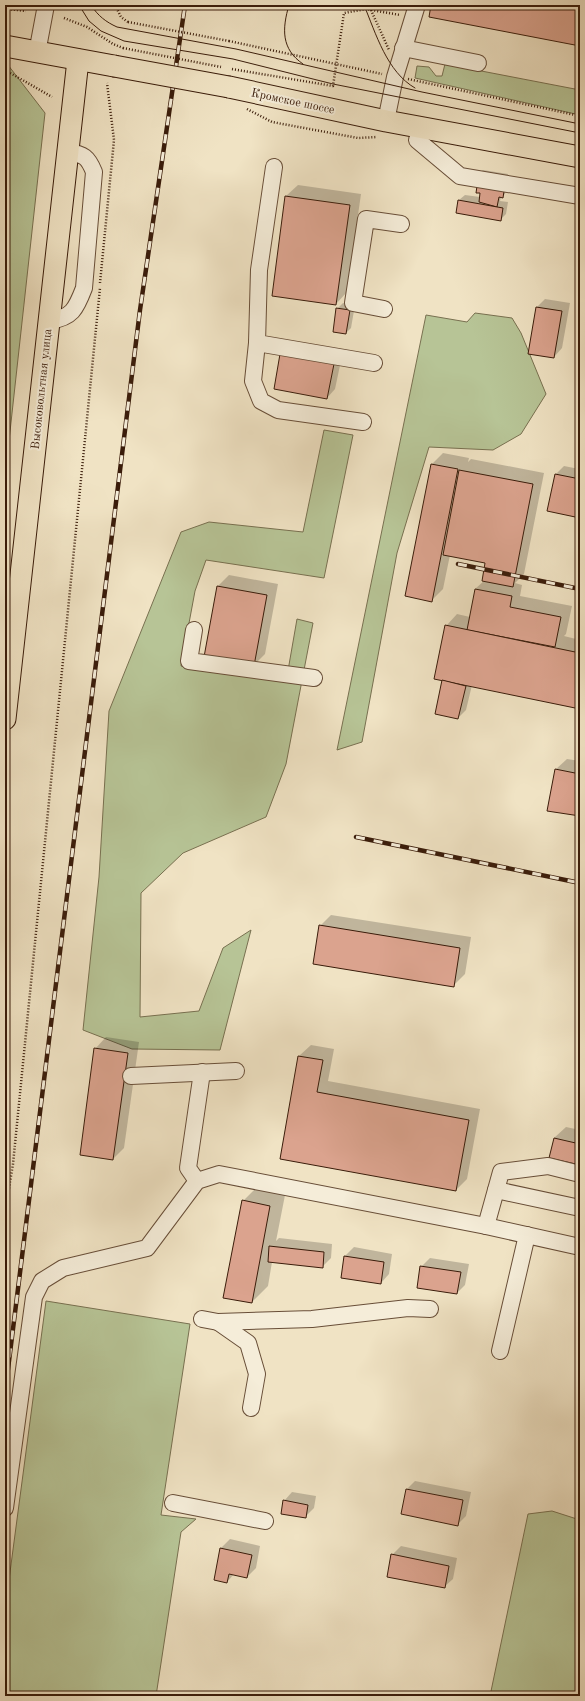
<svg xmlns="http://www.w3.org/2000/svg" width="585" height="1701" font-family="'Old Standard TT',serif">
<rect width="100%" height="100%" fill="#f0e3c4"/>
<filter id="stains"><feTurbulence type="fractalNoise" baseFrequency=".005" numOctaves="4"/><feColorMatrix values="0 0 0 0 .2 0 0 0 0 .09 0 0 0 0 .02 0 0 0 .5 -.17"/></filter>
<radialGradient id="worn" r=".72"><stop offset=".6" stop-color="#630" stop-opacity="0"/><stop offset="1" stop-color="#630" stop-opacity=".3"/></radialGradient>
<g fill="#b7c496" stroke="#787050">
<polygon points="445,64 580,90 580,115 415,78 417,66 429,67 436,76 442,76"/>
<polygon points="5,65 8,65 45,113 5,477"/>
<polygon points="475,313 512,318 521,333 546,394 521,434 493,450 429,447 397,553 362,742 337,750 426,315 467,322"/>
<polygon points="324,430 353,435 324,578 206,560 195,591 181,666 286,682 297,619 313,623 286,764 266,817 183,853 141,893 140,1017 199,1011 223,948 251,930 220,1050 132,1049 83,1030 99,877 109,711 181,532 209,522 303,532"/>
<polygon points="46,1301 190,1324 161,1515 196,1519 181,1532 156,1696 5,1696 5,1610"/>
<polygon points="552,1511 580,1520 580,1696 490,1696 528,1514"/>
</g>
<g fill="#0003">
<polygon points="483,170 508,174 505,194 501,197 500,201 508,202 506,214 500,220 457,212 459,200 465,195 480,197 480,172"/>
<polygon points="298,185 361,194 347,292 336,304 286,196"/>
<polygon points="545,299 570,303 562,348 554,357 537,307"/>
<polygon points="343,303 355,305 351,328 346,333 337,309"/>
<polygon points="342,356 335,389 327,398 275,388"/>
<polygon points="443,453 469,458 468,462 471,459 544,473 524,574 515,583 522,585 520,596 572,606 566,634 564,636 580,640 580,708 472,685 466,710 458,718 443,681 446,626 457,614 470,617 475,589 485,580 487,562 450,555 443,589 431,601 432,464"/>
<polygon points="580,463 580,517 556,474 564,466 579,469"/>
<polygon points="229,575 278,584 265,654 254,665 218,586"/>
<polygon points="567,759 580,761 580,815 555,770"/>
<polygon points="331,915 471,937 465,974 454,985 320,926"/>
<polygon points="106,1037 139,1042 124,1148 113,1159 95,1049"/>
<polygon points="311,1045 334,1049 328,1081 480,1109 467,1179 456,1190 281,1158 299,1056"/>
<polygon points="566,1127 580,1130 580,1164 554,1138"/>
<polygon points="259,1185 286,1190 276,1241 279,1238 332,1244 331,1258 322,1267 272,1262 268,1286 252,1302 243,1201"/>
<polygon points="354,1247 392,1254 389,1274 381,1283 342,1277 345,1256"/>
<polygon points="430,1258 469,1264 465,1285 457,1293 421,1267"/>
<polygon points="415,1481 471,1492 466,1516 458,1524 407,1489"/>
<polygon points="292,1492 316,1496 314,1508 305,1517 284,1501"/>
<polygon points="230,1539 260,1546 256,1568 247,1577 234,1574 227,1582 215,1579 221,1548"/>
<polygon points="401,1546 457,1558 453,1579 444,1587 392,1555"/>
</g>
<g fill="#dba38e" stroke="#3a1c0a">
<polygon points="323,5 341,5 340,9"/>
<polygon points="431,5 580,5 580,46 429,17"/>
<polygon points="479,172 506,177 503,198 499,197 497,207 479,202 480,193 476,193"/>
<polygon points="285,196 350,205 336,305 272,296"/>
<polygon points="458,200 503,208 501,221 456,213"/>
<polygon points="536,307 562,311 554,358 528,354"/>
<polygon points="336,308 350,310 346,334 333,332"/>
<polygon points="280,354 334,364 327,399 274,389"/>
<polygon points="579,462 580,462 580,479 576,478"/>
<polygon points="431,464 458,469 432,602 405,596"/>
<polygon points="459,470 533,484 513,587 482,581 485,563 443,555"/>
<polygon points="555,474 580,479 580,518 547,511"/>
<polygon points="217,586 267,595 254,666 204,657"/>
<polygon points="475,589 512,596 510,607 561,617 555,647 467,630"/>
<polygon points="445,625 580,653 580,709 434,679"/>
<polygon points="442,680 466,686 458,719 435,714"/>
<polygon points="555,769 580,774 580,816 547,811"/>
<polygon points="319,925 460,948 454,987 313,964"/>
<polygon points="94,1048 128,1053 113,1160 80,1155"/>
<polygon points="298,1056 323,1060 317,1092 469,1120 456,1191 280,1159"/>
<polygon points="554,1138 580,1144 580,1165 549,1158"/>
<polygon points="242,1200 270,1206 252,1303 223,1298"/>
<polygon points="269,1246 324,1252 323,1268 268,1262"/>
<polygon points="344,1256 384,1262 381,1284 341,1278"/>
<polygon points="420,1266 461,1272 457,1294 417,1288"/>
<polygon points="406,1489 463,1500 458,1526 401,1514"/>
<polygon points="283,1500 308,1505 306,1518 281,1514"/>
<polygon points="220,1548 252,1555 247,1578 229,1574 227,1583 214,1580"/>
<polygon points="391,1554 449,1566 445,1588 387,1577"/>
</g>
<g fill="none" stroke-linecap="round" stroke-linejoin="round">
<defs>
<g id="minor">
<polyline points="403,48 478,63"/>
<polyline points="37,53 46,5"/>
<polyline points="386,121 395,77 417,5"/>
<polyline points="417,140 460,176 580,196"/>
<polyline points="274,167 259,270 257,343 374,363"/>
<polyline points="384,309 353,303 366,219 401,224"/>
<path d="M 49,321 C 72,318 76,309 84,288 L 94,172 C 88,157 84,154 67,152"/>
<polyline points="257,343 253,381 261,401 278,410 363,422"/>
<polyline points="194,630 189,661 314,678"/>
<polyline points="131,1076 236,1071"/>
<polyline points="197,1181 188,1168 202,1072"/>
<polyline points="496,1190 580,1208"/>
<polyline points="486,1226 501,1172 548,1166 580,1174"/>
<polyline points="202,1319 218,1322 312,1319 408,1308 430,1309"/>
<polyline points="218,1322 248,1343 257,1374 251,1408"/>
<polyline points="500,1351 527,1235"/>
<polyline points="173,1503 265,1521"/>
<polyline points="5,1508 34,1297 42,1281 63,1268 147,1248 197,1181 219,1174 486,1226 580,1247"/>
</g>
<g id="major">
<polyline points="5,46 114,66"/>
<polyline points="229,87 386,121 580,157"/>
<polyline points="5,719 78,60"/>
</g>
</defs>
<use href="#minor" stroke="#684e38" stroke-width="18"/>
<use href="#major" stroke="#3a1c0a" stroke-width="23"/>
<g stroke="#3a1c0a" stroke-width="2.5" stroke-dasharray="1 2" stroke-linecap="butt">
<polyline points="115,5 121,17 128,22"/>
<polyline points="8,9 26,11"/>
<polyline points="371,10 389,50"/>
<polyline points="5,15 10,5"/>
<polyline points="64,18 87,27 113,44 123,48"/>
<polyline points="229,41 382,74"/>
<polyline points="232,69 333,86 344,13 366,9 400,15"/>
<polyline points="5,70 52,97"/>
<polyline points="408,79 580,116"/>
<polyline points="247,109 272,122 358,138 377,137"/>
<polyline points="100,283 114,140 107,83"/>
<polyline points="5,1212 13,1164 100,288"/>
</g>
<use href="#minor" stroke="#f5edd9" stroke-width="16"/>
<use href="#major" stroke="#f0e3c4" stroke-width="21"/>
<g stroke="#3a1c0a" stroke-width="1">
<polyline points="79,5 89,21 101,31 124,41 233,59 333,84 580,133"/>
<path d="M 91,5 C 98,16 106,22 117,27 L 236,49 L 422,92 L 580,124"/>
<path d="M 289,5 C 282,29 281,49 303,64"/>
<path d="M 364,5 C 376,34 387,72 415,88"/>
</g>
<defs>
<g id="rail">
<polyline points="458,564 580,589"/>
<polyline points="356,837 580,883"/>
<polyline points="5,1393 140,310 185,5"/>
</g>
</defs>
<use href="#rail" stroke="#3a1c0a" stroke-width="4.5"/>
<use href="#rail" stroke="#f5edd9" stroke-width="3" stroke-dasharray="9" stroke-linecap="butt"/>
<defs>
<polyline id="major-bridge" points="114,66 229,87"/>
</defs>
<use href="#major-bridge" stroke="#3a1c0a" stroke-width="23" stroke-linecap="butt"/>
<g stroke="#3a1c0a" stroke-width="2.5" stroke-dasharray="1 2" stroke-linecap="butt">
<polyline points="128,22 229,41"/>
<polyline points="123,48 221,67"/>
</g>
<use href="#major-bridge" stroke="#f0e3c4" stroke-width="21"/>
</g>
<g text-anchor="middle" stroke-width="4" stroke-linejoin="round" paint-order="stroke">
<g font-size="12" fill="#3a1c0a" stroke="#f5edd9">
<text transform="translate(293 101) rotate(12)" y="4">Кромское шоссе</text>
<text transform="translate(41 389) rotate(-84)" y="4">Высоковольтная улица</text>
</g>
</g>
<rect width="585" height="1701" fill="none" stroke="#f0e3c4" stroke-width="20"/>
<rect x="6" y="6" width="573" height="1689" fill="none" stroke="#3a1c0a" stroke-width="2"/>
<rect x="10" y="10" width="565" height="1681" fill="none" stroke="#3a1c0a"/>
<rect width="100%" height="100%" filter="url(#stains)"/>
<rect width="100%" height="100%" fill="url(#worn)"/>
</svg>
